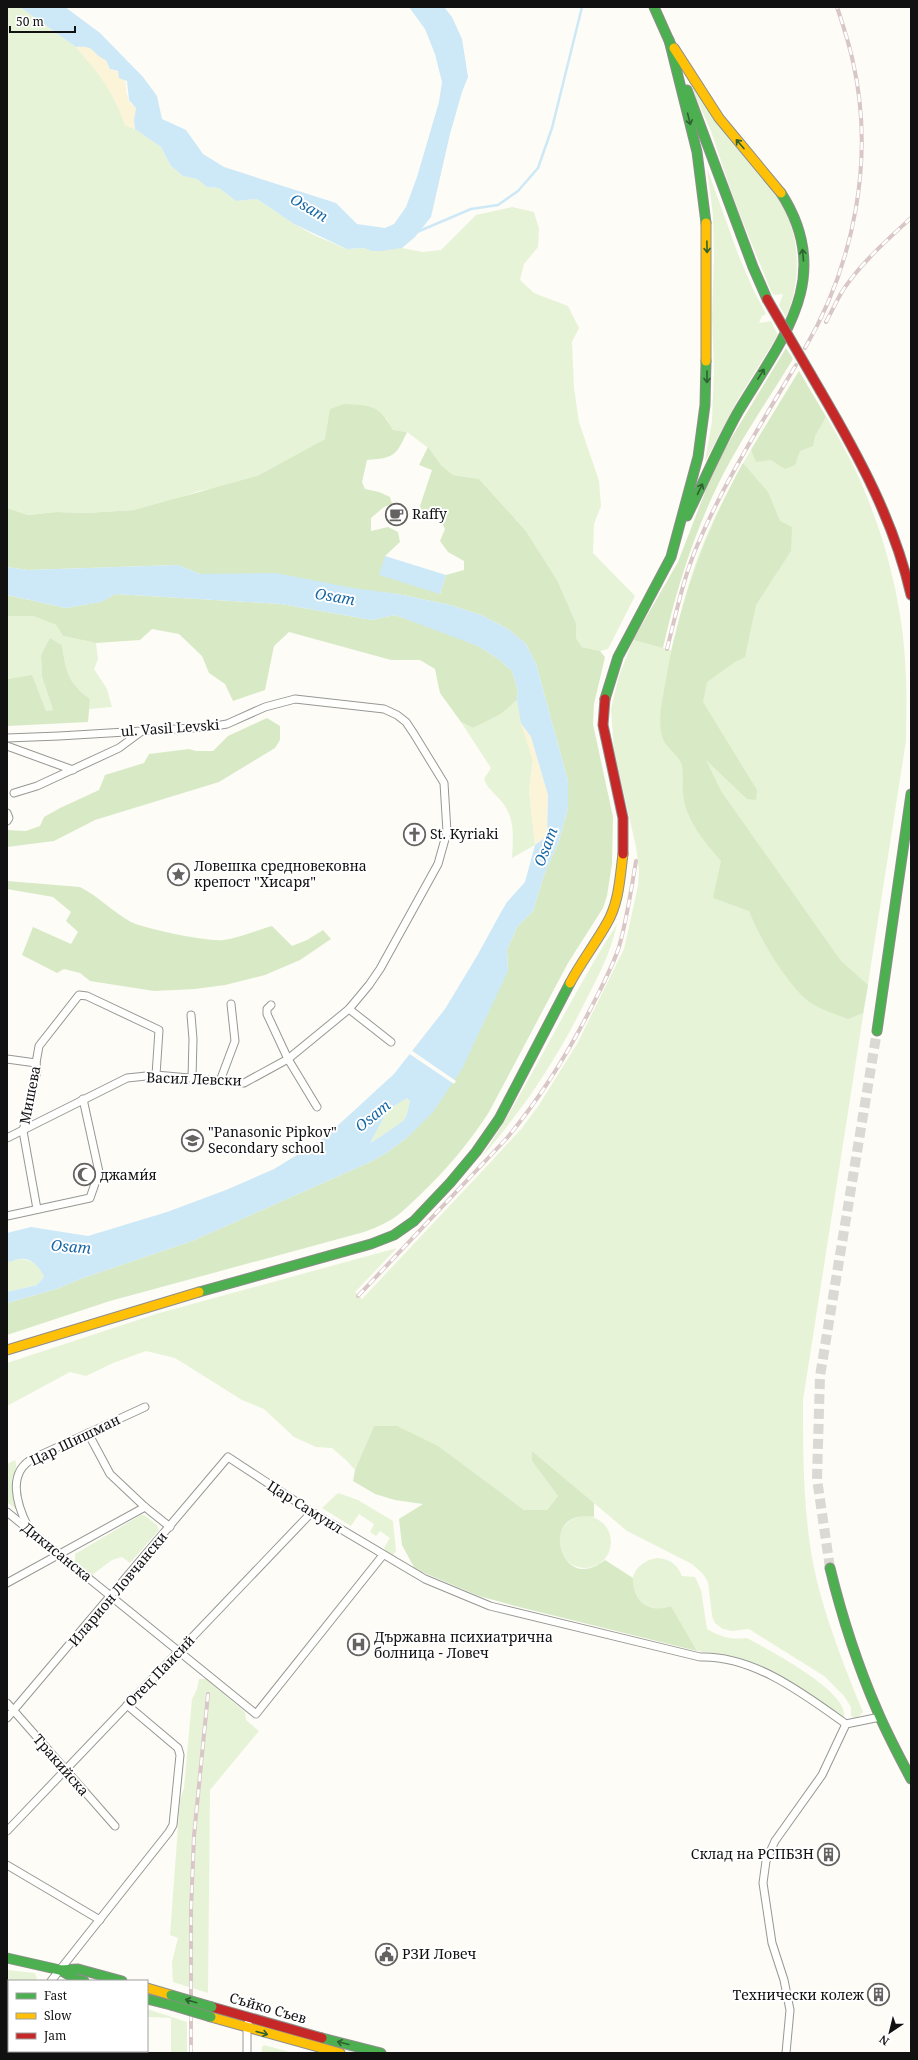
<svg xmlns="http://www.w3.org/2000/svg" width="918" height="2060" font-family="'Noto Serif',serif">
<rect width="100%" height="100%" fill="#fdfcf7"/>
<g fill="#e7f3d7">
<polygon points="7,7 20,7 76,47 107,84 119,108 125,125 135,129 161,147 171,166 183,176 197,179 207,187 219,188 236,201 257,199 294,224 316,236 347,249 364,248 372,251 402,248 423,252 441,250 476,215 512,207 534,212 539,229 538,247 524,264 520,280 534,293 568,306 579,328 572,342 574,388 579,422 599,481 601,506 594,524 593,553 635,596 608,649 600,651 582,647 576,638 576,623 557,580 526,531 479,479 453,475 441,465 427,447 407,432 393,430 386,418 325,439 257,476 228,486 199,491 161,504 134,510 86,513 57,512 28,515 7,508"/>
<path d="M 686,76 C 702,100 717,124 735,146 C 751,166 769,183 782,205 C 801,237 801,284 786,317 L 779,305 L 783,294 L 774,295 L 771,291 L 734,200 L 711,131 Z"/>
<polygon points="707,168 738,254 753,289 766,314 762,316 759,323 771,321 778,335 737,401 705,462 712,421 714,369 712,317 714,257 713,215"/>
<path d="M 799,371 C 820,407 843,442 860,480 C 887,542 904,609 906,677 C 907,698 906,719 906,741 L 803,1400 C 803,1455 803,1509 813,1563 C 823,1613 844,1666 863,1712 L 856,1719 L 851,1716 L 851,1707 L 844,1696 L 824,1676 L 749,1629 L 732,1631 L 723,1629 L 715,1623 L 712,1616 L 708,1582 L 703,1574 L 692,1564 L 627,1531 L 532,1451 L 532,1461 L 558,1496 L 547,1510 L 524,1510 L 485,1482 L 374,1426 L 355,1470 L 347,1461 L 332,1448 L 316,1447 L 294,1437 L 264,1409 L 242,1400 L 175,1358 L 146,1351 L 113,1363 L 86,1376 L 70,1372 L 7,1406 L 7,1363 L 156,1314 L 397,1248 L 355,1292 L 362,1299 L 486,1167 L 522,1128 L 539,1105 L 577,1044 L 624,949 L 638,886 L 639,870 L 636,847 L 614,750 L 611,709 L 619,676 L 633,640 L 671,650 C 681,612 690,573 706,537 C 731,478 766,425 799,371 Z"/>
<path d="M 7,616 L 33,616 L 56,625 L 63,636 L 96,643 L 98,659 L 94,669 L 107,689 L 112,707 L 89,709 L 90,699 C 68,683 66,672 62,645 L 50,639 L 41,655 L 42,677 L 53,710 L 46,712 L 32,676 L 7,679 Z"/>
<path d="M 517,700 L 533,761 L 529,791 L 535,845 L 512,858 C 513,840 515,822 505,806 C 498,795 489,792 484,779 L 491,768 L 461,722 L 473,728 L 501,714 Z"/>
<path d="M 617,924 C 611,952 598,977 585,1002 C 557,1059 523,1110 481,1158 C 531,1083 568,1000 617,924 Z"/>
<path d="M 407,1098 L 410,1101 C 408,1108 408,1114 404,1120 C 402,1122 373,1142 370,1143 L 388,1110 Z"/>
<path d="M 18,1259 C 31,1259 39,1264 44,1277 L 37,1285 L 7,1292 L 7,1262 Z"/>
<path d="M 15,1460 C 19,1469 13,1476 13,1485 C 12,1494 14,1502 17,1510 L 7,1502 L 7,1464 Z"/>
<polygon points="338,1493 358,1500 393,1521 396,1551 393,1555 386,1552 384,1548 390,1538 380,1531 376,1536 370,1532 374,1524 359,1514 351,1526 322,1508"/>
<polygon points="141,1515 144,1515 157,1525 159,1530 130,1563 122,1557 112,1560 92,1575 75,1561 75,1554"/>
<circle cx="585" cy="1542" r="26"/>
<path d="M 657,1558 C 670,1559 677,1564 682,1576 L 695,1577 L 701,1590 L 707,1629 C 721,1637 731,1640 747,1638 C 765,1648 855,1694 843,1719 C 819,1701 790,1678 763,1667 C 742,1657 720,1654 697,1651 L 671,1606 C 631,1620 615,1566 657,1558 Z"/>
<polygon points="199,1679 206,1679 245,1712 246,1720 259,1731 210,1790 208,1993 173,1982 172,1962 178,1938 170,1935 180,1800 184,1788 192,1699 197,1689"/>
<polygon points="7,1970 35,1973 37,1979 34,1981 9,1981 9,2007 7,2009"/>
<polygon points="147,2009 187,2022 187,2053 171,2053 171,2018 147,2017"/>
<polygon points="264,2027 365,2053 354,2053 264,2030"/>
<polygon points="264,2045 293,2053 262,2053 262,2047"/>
<polygon points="59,2051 104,2051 103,2053 61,2053"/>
</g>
<g fill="#d8eac5">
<path d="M 786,348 L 793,359 C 766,403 736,446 714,493 C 691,542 675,595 663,648 L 633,640 L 678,562 L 707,487 L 724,450 Z"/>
<polygon points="799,371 826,417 815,436 813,446 800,451 795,465 785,469 771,460 756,462 751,450"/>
<path d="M 344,404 C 371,405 379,405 393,430 L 407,432 C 396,456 394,458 367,460 L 362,482 L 365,489 L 379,492 L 390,497 L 392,504 L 384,507 L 371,518 L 371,531 L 388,527 L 398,532 L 400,542 L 385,556 L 440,594 L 446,575 L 464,570 L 464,561 L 448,552 L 440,541 L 445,529 L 441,521 L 424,515 L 420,506 L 432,470 L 419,465 L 428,447 L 441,465 L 453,475 L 479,479 L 526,531 L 557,580 L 576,623 L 576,638 L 582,647 L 600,651 L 605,657 L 594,704 L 593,724 L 613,817 L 612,864 L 607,896 L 603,908 L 568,963 L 489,1112 C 469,1143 447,1169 420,1195 C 410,1204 399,1216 387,1222 C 380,1226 372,1229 364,1232 L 110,1301 L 7,1335 L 7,1303 L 56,1289 L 83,1278 L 192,1241 L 368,1163 L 385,1154 L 409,1136 L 508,971 L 507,950 L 517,927 L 533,911 L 544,875 L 559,841 L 568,808 L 568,781 L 536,664 L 526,644 L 508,629 L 481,615 L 450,605 L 398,594 L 222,575 L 200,574 L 178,565 L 28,570 L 7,567 L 7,508 L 28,515 L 57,512 L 86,513 L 134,510 L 257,476 L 325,439 L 330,409 Z"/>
<path d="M 743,463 L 768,492 L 780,521 L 792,527 L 791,551 L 756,605 L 745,657 L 735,662 L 707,682 L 703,702 L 757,790 L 756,800 L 747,799 L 706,760 L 721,791 L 841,961 L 868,985 L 863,1013 L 848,1019 C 836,1014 821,1010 811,1003 C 788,987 759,937 749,911 L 713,898 L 721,861 C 704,841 686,821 683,794 C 682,785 684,775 682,766 C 680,756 667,749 663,739 C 657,723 662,702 665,685 C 679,603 703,536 743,463 Z"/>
<polygon points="116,594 281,604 372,620 395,615 449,634 478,646 497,658 512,671 518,691 517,700 501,714 473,728 461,722 440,693 435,669 420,660 391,660 289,632 274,646 265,690 233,701 225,684 209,673 202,656 179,634 152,629 140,640 96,643 63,636 56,625 33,616 7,616 7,595 66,608 100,602"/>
<path d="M 50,638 L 62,645 C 66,672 68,683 90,699 L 88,722 L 7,726 L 7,679 L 32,675 L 46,711 L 53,710 L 42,677 L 41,655 Z"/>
<polygon points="267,718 280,726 280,740 275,748 219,782 95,820 54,841 7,847 7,830 26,831 40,826 44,817 60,808 99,790 105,775 144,763 149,754 189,749 196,751 213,751 228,736"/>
<path d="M 7,881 L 80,887 C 98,896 113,912 131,922 C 145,929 208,942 224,940 C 240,938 257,930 272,926 L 292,946 L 307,940 L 323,930 L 331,939 L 300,960 L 265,975 L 225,985 L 195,989 L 154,991 L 90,981 L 80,973 L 64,969 L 57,973 L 22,955 L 33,927 L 71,944 L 78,932 L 66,921 L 71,912 L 53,897 L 7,889 Z"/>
<path d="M 374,1426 L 397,1426 L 438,1446 L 524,1510 L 547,1510 L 558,1496 L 532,1461 L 532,1451 L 594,1503 L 594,1517 C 536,1507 560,1597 605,1560 L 633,1578 C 632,1601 649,1614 671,1606 L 697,1651 L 515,1606 L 479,1596 L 415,1569 L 402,1545 L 399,1519 L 423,1504 L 395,1500 L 375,1494 L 353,1481 L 355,1470 Z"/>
</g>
<g fill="#fcf4d9">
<path d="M 88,46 C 95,50 98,56 106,60 L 110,69 C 131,75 123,83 128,98 C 129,102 133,105 136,108 L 134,120 L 135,129 L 125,125 C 114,93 98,72 76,47 Z"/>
<polygon points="521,723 531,737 548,795 547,836 535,845 529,791 533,761"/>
</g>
<g fill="#cde8f7" fill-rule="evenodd">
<path d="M 20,7 L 65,7 L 100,33 L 143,77 L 157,96 L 162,119 L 186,130 L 203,154 L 224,167 L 336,203 L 357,224 L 385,228 L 394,224 L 406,207 L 417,177 L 439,102 L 442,82 L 435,54 L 425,29 L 409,7 L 444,7 L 452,17 L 462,39 L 468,77 L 462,92 L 450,134 L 431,217 L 415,237 L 402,248 L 381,251 L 372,251 L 364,248 L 347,249 L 294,224 L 257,199 L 236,201 L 219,188 L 207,187 L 197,179 L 183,176 L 171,166 L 161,147 L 135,129 L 134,120 L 136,108 L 129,100 L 127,81 L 119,78 L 118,71 L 110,69 L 106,60 C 90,53 96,45 76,47 Z"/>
<polygon points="385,556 446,575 440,594 379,575"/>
<path d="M 178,565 L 200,574 L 276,573 L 353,588 L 398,594 L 450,605 L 481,615 L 508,629 L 526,644 L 536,664 L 568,781 L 568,808 L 559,841 L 544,875 L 533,911 L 517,927 L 507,950 L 508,971 L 462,1069 L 433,1112 L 409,1136 L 385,1154 L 368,1163 L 192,1241 L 83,1278 L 56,1289 L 7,1303 L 7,1292 L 37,1285 L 44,1277 C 40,1267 31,1257 19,1259 C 15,1259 12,1262 7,1262 L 7,1233 L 31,1227 L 88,1236 L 167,1212 L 226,1190 L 274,1169 L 323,1139 L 394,1074 L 445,1009 L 477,956 L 500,914 L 507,902 L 525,882 L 535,845 L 547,836 L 548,795 L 531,737 L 521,723 L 517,700 L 518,691 L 512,671 L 497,658 L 478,646 L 395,615 L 372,620 L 281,604 L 116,594 L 101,602 L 66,608 L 7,595 L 7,567 L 28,570 ZM 407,1098 L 410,1101 C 408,1108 408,1114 404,1120 C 402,1122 373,1142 370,1143 L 388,1110 Z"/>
</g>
<polygon fill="#fdfcf7" points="411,1050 456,1081 454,1084 408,1053"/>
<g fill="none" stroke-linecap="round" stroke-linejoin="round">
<polyline stroke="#cde8f7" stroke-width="2.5" points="417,232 471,209 498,205 518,191 538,168 552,128 582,7"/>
<polyline stroke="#dad9d4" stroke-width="10" stroke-dasharray="10 5" stroke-linecap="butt" points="830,1568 817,1479 820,1376 877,1031"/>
<defs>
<g id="street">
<polyline points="7,738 59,736 209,727 227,724 265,707 295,699 384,709 397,715 406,722 414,734 444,783 447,832 438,864 380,969 369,985 349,1009 288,1059 244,1083 156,1075 127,1078 7,1138"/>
<polyline points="7,746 73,770"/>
<polyline points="14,793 37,786 119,748 142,731"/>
<polyline points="7,813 9,818 7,821"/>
<polyline points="271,1005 267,1009 267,1014 288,1059 317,1107"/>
<polyline points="349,1009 391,1042"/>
<polyline points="191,1015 193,1039 192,1078"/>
<polyline points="7,1059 36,1063"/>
<polyline points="220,1081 235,1041 231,1004"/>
<polyline points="37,1209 23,1131 37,1071 36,1063 39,1046 79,995 87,996 159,1030 156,1075"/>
<polyline points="7,1216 90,1198 99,1172 83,1099"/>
<polyline points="88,1433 110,1474 145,1507 170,1527"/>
<polyline points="7,1512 256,1714 383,1555"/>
<path d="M 28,1527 C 17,1505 6,1472 34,1458 L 145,1407"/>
<polyline points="7,1583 145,1507"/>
<polyline points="7,1703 115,1826"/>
<path d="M 7,1718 L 228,1457 L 312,1512 L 425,1579 L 490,1606 L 700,1657 C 753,1655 804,1694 846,1724 L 880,1717"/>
<polyline points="7,1831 312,1512"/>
<polyline points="7,1865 100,1920"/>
<polyline points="51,1981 169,1832 173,1825 180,1755 178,1748 127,1705"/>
<polyline points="7,2026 9,2024"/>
<polyline points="48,2051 50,2053"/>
<polyline points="247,2053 247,2028 249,2019"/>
<polyline points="786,2053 790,2010 784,1980 772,1943 763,1883 766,1861 775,1841 822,1775 846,1724"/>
</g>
<g id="fast">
<polyline points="654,7 671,45"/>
<polyline points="669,40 697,152 706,223"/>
<polyline points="687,90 753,267 767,299"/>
<path d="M 687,516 C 704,481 719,446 738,412 C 781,340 836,278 781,193"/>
<polyline points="605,699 618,657 671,557 698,457 705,405 706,361"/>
<polyline points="877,1031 911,794"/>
<polyline points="199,1292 371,1244 394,1235 414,1221 450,1183 476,1152 499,1119 570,983"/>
<path d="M 830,1568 C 842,1617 857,1664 877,1710 C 887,1734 899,1756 911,1779"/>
<polyline points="7,1958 60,1970 76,1979 84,1981"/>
<polyline points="60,1970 78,1969 122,1981"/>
<polyline points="147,1999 171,2005"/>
<polyline points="322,2038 381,2053"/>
</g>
<g id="slow">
<polyline points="674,48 719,118 781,193"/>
<polyline points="706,361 706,223"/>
<path d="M 570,983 C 581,962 596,943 607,923 C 619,903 620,877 623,854"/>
<polyline points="7,1350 199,1292"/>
<polyline points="147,1988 171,1995"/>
<polyline points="211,2017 340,2053"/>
</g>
<g id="jam">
<path d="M 821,392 C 859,457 894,521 911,595"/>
<polyline points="605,699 603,725 623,818 623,854"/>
<polyline points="212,2007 322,2038"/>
</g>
</defs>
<use href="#street" stroke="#979795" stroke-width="9"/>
<use href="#fast" stroke="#8e8d8b" stroke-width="11"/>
<use href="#slow" stroke="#8e8d8b" stroke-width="11"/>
<use href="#jam" stroke="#8e8d8b" stroke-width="11"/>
<use href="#street" stroke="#fffffe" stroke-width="7"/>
<use href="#fast" stroke="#4caf50" stroke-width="9"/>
<use href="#slow" stroke="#ffc107" stroke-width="9"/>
<use href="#jam" stroke="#c62828" stroke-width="9"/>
<defs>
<g id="rail">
<path d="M 826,322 C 832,311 837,300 843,290 C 862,262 887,240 911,218"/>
<path d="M 805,348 C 854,264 875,159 853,62 C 849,43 843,25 837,7"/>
<path d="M 667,649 C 676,614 683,579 697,546 C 724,482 761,424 796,365"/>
<path d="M 358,1296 L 507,1138 C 541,1097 567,1055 591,1008 C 601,988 612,968 619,947 C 627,919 631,890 636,861"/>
<polyline points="191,2053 191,1910 194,1836 208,1694"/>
</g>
</defs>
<use href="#rail" stroke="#d9c6c7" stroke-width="4"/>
<use href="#rail" stroke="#fff" stroke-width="2.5" stroke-dasharray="8" stroke-linecap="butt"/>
<defs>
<g id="fast-bridge">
<polyline points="171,1995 212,2007"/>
<polyline points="171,2005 211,2017"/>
</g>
<polyline id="jam-bridge" points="767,299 821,392"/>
</defs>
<use href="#fast-bridge" stroke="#8e8d8b" stroke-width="11" stroke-linecap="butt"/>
<use href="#jam-bridge" stroke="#8e8d8b" stroke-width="11" stroke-linecap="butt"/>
<use href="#fast-bridge" stroke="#4caf50" stroke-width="9"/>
<use href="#jam-bridge" stroke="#c62828" stroke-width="9"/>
</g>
<defs><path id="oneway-shaft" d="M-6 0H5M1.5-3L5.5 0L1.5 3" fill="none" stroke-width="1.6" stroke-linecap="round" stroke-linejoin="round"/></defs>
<g stroke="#2e6030">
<use href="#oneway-shaft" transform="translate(689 119) rotate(76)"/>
<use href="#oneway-shaft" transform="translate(740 144) rotate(-131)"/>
<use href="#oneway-shaft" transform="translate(707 247) rotate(89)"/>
<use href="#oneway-shaft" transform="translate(803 255) rotate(-95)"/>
<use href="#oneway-shaft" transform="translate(761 374) rotate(-58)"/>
<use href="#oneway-shaft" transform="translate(707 377) rotate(90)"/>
<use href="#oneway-shaft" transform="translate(700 489) rotate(-65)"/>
<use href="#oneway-shaft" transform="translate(191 2001) rotate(-164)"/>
<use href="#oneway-shaft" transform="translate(262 2033) rotate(15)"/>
<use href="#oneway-shaft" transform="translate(343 2043) rotate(-166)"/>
</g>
<defs>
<symbol id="cafe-ring" viewBox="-11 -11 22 22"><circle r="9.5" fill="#fff" stroke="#646362" stroke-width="1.5"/><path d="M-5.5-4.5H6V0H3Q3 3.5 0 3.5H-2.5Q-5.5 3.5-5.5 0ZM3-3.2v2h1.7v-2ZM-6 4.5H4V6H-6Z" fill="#646362"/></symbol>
<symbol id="church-ring" viewBox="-11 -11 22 22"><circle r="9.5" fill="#fff" stroke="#646362" stroke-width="1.5"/><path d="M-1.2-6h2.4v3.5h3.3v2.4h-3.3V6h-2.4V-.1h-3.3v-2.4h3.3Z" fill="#646362"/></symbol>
<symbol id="sight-ring" viewBox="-11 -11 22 22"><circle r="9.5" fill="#fff" stroke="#646362" stroke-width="1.5"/><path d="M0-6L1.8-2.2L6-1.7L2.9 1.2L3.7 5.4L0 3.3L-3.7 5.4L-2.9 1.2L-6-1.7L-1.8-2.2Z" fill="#646362"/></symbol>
<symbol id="school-ring" viewBox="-11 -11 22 22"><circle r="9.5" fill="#fff" stroke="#646362" stroke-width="1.5"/><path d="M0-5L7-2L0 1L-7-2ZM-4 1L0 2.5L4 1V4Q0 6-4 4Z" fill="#646362"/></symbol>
<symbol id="mosque-ring" viewBox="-11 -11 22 22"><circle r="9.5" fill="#fff" stroke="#646362" stroke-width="1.5"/><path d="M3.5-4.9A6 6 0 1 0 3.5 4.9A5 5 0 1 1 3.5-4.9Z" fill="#646362"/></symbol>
<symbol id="hospital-ring" viewBox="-11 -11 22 22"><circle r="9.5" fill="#fff" stroke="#646362" stroke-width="1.5"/><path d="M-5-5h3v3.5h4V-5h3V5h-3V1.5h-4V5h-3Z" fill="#646362"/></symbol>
<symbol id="building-ring" viewBox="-11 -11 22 22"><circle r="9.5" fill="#fff" stroke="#646362" stroke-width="1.5"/><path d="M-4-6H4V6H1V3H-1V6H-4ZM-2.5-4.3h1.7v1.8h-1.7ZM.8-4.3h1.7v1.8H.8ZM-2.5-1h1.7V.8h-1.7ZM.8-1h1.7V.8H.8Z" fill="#646362"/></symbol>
<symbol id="civic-ring" viewBox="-11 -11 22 22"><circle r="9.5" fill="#fff" stroke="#646362" stroke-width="1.5"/><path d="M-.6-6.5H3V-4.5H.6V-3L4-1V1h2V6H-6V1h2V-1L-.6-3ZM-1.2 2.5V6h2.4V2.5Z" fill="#646362"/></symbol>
</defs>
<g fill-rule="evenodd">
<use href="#cafe-ring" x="384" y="502" width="25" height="25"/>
<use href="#church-ring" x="402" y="822" width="25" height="25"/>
<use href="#sight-ring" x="166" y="862" width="25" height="25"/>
<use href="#school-ring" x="180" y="1128" width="25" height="25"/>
<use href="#mosque-ring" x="72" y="1162" width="25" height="25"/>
<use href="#hospital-ring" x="346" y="1632" width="25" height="25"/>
<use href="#building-ring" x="816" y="1842" width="25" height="25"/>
<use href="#civic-ring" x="374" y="1942" width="25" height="25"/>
<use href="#building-ring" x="866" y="1982" width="25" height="25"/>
</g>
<g text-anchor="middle" stroke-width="4" stroke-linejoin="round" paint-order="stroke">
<g font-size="14" fill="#111" stroke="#fff" text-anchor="start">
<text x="412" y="519">Raffy</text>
<text x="430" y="839">St. Kyriaki</text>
<text x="194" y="871">Ловешка средновековна<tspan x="194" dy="16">крепост "Хисаря"</tspan></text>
<text x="208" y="1137">"Panasonic Pipkov"<tspan x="208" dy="16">Secondary school</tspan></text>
<text x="100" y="1180">джами́я</text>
<text x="374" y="1642">Държавна психиатрична<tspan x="374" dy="16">болница - Ловеч</tspan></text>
<text x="814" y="1859" text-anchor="end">Склад на РСПБЗН</text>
<text x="402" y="1959">РЗИ Ловеч</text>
<text x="864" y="2000" text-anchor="end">Технически колеж</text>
</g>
<g font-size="14" fill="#111" stroke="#fff">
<text transform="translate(170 728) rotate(-4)" y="5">ul. Vasil Levski</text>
<text transform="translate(194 1079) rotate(2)" y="5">Васил Левски</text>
<text transform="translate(30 1095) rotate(-79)" y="5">Мишева</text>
<text transform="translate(75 1440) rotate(-26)" y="5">Цар Шишман</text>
<text transform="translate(305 1507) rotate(32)" y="5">Цар Самуил</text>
<text transform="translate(57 1552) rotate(39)" y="5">Дикисанска</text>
<text transform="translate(118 1589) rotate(-50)" y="5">Иларион Ловчански</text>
<text transform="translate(160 1671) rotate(-46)" y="5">Отец Паисий</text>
<text transform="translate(61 1765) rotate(49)" y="5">Тракийска</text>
<text transform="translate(268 2008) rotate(16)" y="5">Съйко Съев</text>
</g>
<g font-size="15" font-style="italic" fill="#1768a6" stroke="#fff">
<text transform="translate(309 208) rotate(30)" y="5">Osam</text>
<text transform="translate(335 597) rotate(10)" y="5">Osam</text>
<text transform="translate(546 847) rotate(-69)" y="5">Osam</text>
<text transform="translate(373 1116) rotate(-39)" y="5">Osam</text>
<text transform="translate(71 1247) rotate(5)" y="5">Osam</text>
</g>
</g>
<rect width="918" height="2060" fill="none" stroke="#111111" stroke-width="16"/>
<rect x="8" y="1980" width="140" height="72" fill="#ffffff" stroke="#a0a0a0"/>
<rect x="16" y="1993" width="20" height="6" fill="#4caf50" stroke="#a0a0a0"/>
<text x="44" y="2000" font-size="12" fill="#111111">Fast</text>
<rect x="16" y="2013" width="20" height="6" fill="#ffc107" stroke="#a0a0a0"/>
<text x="44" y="2020" font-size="12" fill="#111111">Slow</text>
<rect x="16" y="2033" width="20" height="6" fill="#c62828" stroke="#a0a0a0"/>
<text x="44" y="2040" font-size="12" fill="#111111">Jam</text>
<g transform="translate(890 2032) rotate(215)" stroke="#ffffff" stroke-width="3" paint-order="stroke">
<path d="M0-3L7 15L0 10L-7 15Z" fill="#111111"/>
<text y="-6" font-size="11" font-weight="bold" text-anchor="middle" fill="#111111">N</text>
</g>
<path d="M10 26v6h65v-6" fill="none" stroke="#111111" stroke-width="2"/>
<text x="16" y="26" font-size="12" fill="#111111" stroke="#ffffff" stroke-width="3" paint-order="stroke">50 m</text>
</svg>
